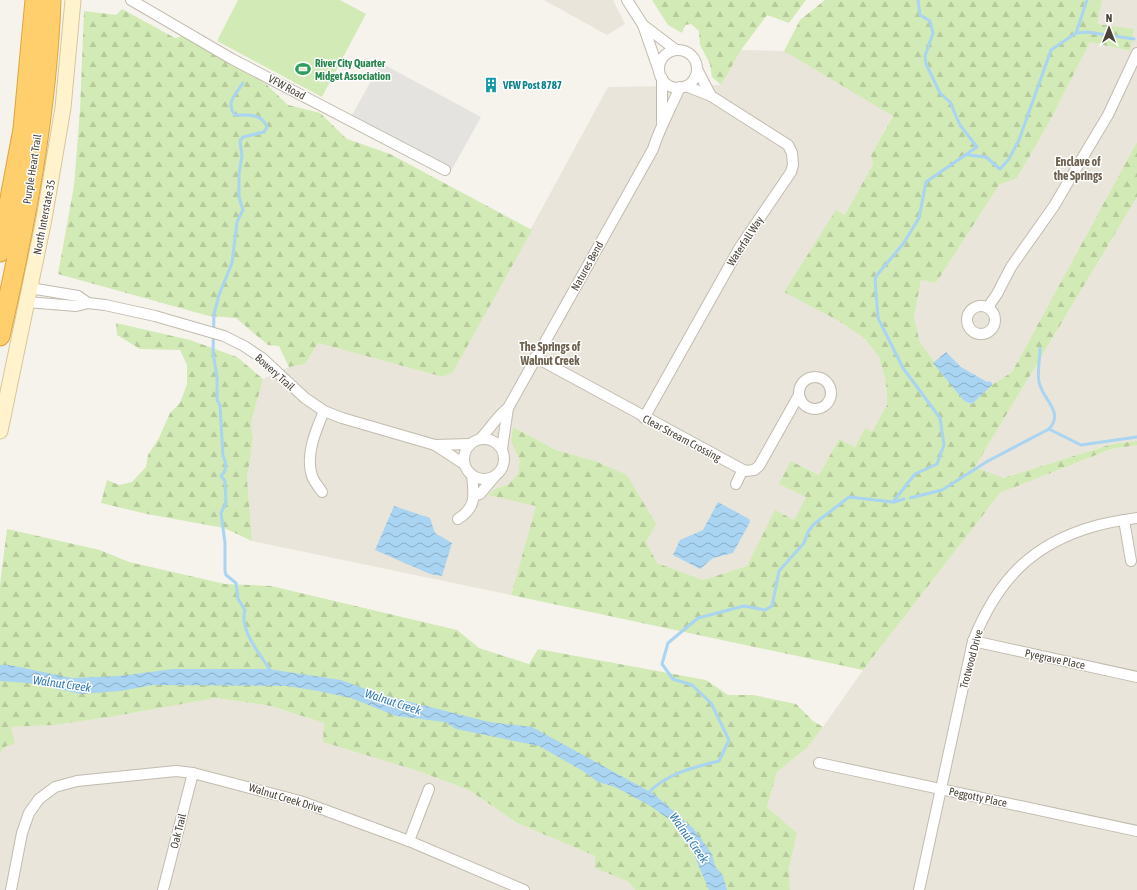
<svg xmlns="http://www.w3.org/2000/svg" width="1137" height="890" font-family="'Asap Condensed',sans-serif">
<defs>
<pattern id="forest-firs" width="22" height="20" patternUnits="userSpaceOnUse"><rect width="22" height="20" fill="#d2eab5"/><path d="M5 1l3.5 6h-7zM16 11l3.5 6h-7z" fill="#b6ca9c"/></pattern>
<pattern id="water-waves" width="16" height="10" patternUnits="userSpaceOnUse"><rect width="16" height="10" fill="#a9d4f2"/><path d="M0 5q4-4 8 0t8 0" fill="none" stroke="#8caec5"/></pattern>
</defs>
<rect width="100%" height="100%" fill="#f6f3ec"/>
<g fill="#eae5da">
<polygon points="544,0 613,0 625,24 607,35"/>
<polygon points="1102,0 1137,0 1137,142 1012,372 992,385 972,404 933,363 920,343 914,317 921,280 936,283 999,185 1017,178 1050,121 1090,42 1129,51 1096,24"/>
<polygon points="741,50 784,51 893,115 871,155 873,164 845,215 836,210 839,321 865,339 879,357 886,382 887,405 872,433 865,428 855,447 839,439 819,475 791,461 806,497 794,520 775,511 747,566 703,580 657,563 595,461 556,450 513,427 511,440 521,461 518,473 509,484 495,489 536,506 511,595 252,541 247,478 253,439 251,423 263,379 289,367 305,364 318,343 443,377 453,372 608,87 721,85"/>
<polygon points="1137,197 1137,441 1112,444 1002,478 975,467"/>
<polygon points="1137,445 1137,890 790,890 789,868 797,833 767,807 777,772 807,748 823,727 863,670 1000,493 1111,449"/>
<polygon points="216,698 271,706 324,723 324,742 415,770 469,790 517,823 595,856 595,868 630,882 635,890 0,890 0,753 6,746 10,727 54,725 110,717"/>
</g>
<g fill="url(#forest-firs)">
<polygon points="652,0 806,0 789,23 767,15 741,50 721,85 712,77 710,64 700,45 699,31 691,24 685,25 682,33 668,25"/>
<polygon points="825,0 1102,0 1097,24 1134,29 1130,51 1090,42 1050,121 1017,178 999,185 936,283 921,280 914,317 920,343 964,401 972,404 992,385 1012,372 1137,142 1137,197 975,467 1003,478 1112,444 1137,441 1137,445 1111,449 1000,493 863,670 511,595 536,506 488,495 495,489 509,484 518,473 520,461 511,440 513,427 556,450 595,461 627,475 656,524 646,542 657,563 703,580 747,566 775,510 794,520 806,497 779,484 791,461 819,475 839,439 855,447 865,428 872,432 887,405 886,382 879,357 865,339 839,321 784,292 836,210 845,215 873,164 871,155 893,116 784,51 800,20"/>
<polygon points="122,9 175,38 183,36 266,84 288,105 320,113 347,139 390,154 532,230 453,372 443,377 318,343 305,364 289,367 279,346 268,345 236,318 209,316 58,274 74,186 80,110 84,11 116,15"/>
<polygon points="116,323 190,340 237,357 263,379 251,423 253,439 247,478 252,541 224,528 147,514 101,503 107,480 119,485 132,482 146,467 148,455 159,438 170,413 180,403 187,384 187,365 180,350 140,349 117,335"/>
<polygon points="7,529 100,550 129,562 225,584 271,586 457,630 479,648 529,664 538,649 706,680 728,695 753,695 796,704 813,721 823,727 807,748 777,772 767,807 797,833 789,868 790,890 635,890 629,882 595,868 595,856 517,823 469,790 415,770 323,742 324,723 271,706 216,698 110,717 54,725 11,727 15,744 6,746 0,753 0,585"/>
</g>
<polygon fill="#d2eab5" points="238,0 340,0 366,14 322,97 217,41"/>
<polygon fill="#e5e3e0" points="381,63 481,117 451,171 351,117"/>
<g fill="url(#water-waves)">
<polygon points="946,352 961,367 987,382 989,381 992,383 992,385 972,404 964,401 933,363"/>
<polygon points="718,502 749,519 750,522 733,553 713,558 700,569 673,555 680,540 703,530"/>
<polygon points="394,506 430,518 435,533 452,543 442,576 430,574 375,550"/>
<polygon points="0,665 9,665 72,678 120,676 173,669 268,669 341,680 379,694 489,722 532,727 654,794 694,829 712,854 715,866 723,876 727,890 709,890 689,843 677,825 649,805 615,787 598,782 583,771 539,746 456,729 445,722 396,716 351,698 318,691 287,686 153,685 120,691 81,694 29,683 0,681"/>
</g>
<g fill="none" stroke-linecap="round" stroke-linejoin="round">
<g stroke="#a9d4f2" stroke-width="3">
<polyline points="1076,33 1087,32 1134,39"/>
<path d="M 243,83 C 236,94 225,103 235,115 C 247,115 262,113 267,127 L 264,132 L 243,137 L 240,141 L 242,156 L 239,174 L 239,197 L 243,210 L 237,222 L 232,263 L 219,295 L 214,314 L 213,353 L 217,377 L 217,400 L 220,405 L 223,456 C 227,463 227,470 221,476 L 225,481 L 226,503 L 221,513 L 225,543 L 225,571 L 226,575 L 236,583 L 238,599 L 245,610 C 239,631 261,655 272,673"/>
<polyline points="968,155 986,157 1000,169 1009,159 1019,140 1051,50 1076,33 1087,0"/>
<polyline points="1049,429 1081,445 1137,437"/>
<path d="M 910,498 L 942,490 L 988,461 L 1049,429 C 1065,412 1042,399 1039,382 C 1037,372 1040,359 1040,348"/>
<polyline points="894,502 904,499"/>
<path d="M 648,793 C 666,774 694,767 719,761 L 729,740 L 711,703 L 692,685 L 673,679 L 662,664 L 668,643 L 698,618 L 744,606 L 765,610 L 772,606 L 779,571 L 804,543 L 808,532 L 814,524 L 849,497 L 893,502 L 915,474 L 937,464 L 944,445 L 940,418 L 903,368 L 878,318 L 875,279 L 877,275 L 903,244 L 919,218 L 926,182 L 977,147 L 960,125 L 950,102 L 940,93 L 926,64 L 925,56 L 933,33 L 930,21 L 920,15 L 918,0"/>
</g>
<defs>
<g id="minor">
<polyline points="131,0 232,59 445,170"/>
<polyline points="627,0 643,25 659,71"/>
<polyline points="643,25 676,50"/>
<circle cx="678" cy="69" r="19"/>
<polyline points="697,69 711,96"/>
<polyline points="662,122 662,78"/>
<polyline points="30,288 78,296 88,303"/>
<polyline points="27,302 76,306 88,303 105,305 155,316 224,336 244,346 262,358 305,398 324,411 342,418 435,445 470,444"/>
<circle cx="981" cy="320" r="14"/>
<polyline points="988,307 997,294 1011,267 1054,206 1090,145 1108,115 1137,53"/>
<polyline points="535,357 745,471 754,470 759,466 799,395"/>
<circle cx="815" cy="393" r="16"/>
<polyline points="644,418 740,247 791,172 793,165 792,153 788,145 711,96 686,86"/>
<circle cx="484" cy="459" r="20"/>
<path d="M 480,439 C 490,429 497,416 508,408"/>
<polyline points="435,445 464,464"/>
<path d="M 502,449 L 508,408 L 653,149 C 660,127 671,108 680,87"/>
<polyline points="736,484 742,471"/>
<path d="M 322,492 C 319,487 314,482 312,476 C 305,455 316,430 324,411"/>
<polyline points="475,495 480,494 495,476"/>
<path d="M 458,519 C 477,507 474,495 472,475"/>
<polyline points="1124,520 1131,561"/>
<polyline points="973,641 1137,677"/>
<polyline points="819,763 1137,831"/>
<polyline points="409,841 429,789"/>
<polyline points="11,890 22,833 29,813 39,799 55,787 77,781 176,771 193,773 300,801 409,841 524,890"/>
<polyline points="163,890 193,773"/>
<path d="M 919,890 L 973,641 C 997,581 1031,544 1095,526 C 1108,522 1123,520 1137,518"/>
</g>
<polyline id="secondary" points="0,431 44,219 63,108 73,0"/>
<g id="motorway">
<polyline points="0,252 23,129 35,0"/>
<path d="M 0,336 C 25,226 47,113 51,0"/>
</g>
</defs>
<use href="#minor" stroke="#c2bbae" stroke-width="12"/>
<use href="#secondary" stroke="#d6c79b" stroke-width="17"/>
<use href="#motorway" stroke="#e0a43c" stroke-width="21"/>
<use href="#minor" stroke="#fff" stroke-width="10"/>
<use href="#secondary" stroke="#fff3cd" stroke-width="15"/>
<use href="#motorway" stroke="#ffcf6e" stroke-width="19"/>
</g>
<defs>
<symbol id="stadium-bare" viewBox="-9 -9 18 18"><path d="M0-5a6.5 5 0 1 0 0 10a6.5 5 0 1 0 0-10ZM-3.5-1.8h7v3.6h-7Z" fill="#2e9e5b" stroke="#fff" stroke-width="2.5" paint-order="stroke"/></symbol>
<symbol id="building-bare" viewBox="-9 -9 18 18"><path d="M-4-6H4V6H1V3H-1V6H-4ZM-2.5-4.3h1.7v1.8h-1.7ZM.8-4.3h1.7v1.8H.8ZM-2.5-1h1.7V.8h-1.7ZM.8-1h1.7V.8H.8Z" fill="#0f9aa8" stroke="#fff" stroke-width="2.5" paint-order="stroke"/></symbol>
</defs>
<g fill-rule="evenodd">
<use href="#stadium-bare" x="292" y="58" width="22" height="22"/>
<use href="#building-bare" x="480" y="74" width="22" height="22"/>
</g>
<g text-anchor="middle" stroke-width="3" stroke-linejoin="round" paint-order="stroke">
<g font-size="11" font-weight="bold" fill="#27864d" stroke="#fff" text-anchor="start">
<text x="315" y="67">River City Quarter<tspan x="315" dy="13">Midget Association</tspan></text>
</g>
<g font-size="11" font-weight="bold" fill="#0d838f" stroke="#fff" text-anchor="start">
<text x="503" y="89">VFW Post 8787</text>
</g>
<g font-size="11" fill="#4b4439" stroke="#fff">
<text transform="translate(287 87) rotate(28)" y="4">VFW Road</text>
<text transform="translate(32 169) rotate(-81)" y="4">Purple Heart Trail</text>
<text transform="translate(44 217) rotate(-79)" y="4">North Interstate 35</text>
<text transform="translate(745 241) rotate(-57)" y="4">Waterfall Way</text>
<text transform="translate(587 266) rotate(-61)" y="4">Natures Bend</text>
<text transform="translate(275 372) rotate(42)" y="4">Bowery Trail</text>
<text transform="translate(682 438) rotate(28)" y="4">Clear Stream Crossing</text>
<text transform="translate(971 659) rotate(-75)" y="4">Trotwood Drive</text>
<text transform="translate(1055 659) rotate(12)" y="4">Pyegrave Place</text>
<text transform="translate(978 797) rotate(12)" y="4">Peggotty Place</text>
<text transform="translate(286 798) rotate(17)" y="4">Walnut Creek Drive</text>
<text transform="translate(178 831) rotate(-76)" y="4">Oak Trail</text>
</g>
<g font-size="12" font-weight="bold" fill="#6e6250" stroke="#fff">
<text x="1078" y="166">Enclave of<tspan x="1078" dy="14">the Springs</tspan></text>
<text x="550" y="351">The Springs of<tspan x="550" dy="14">Walnut Creek</tspan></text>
</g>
<g font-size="12" font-style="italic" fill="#2e7ab2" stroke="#fff">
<text transform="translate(62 684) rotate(8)" y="4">Walnut Creek</text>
<text transform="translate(393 702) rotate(18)" y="4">Walnut Creek</text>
<text transform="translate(689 838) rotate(55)" y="4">Walnut Creek</text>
</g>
</g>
<g transform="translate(1109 28)" stroke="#ffffff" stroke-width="3" paint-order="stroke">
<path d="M0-3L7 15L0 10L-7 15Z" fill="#4b4439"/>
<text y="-6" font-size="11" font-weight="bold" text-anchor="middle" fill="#4b4439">N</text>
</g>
</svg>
